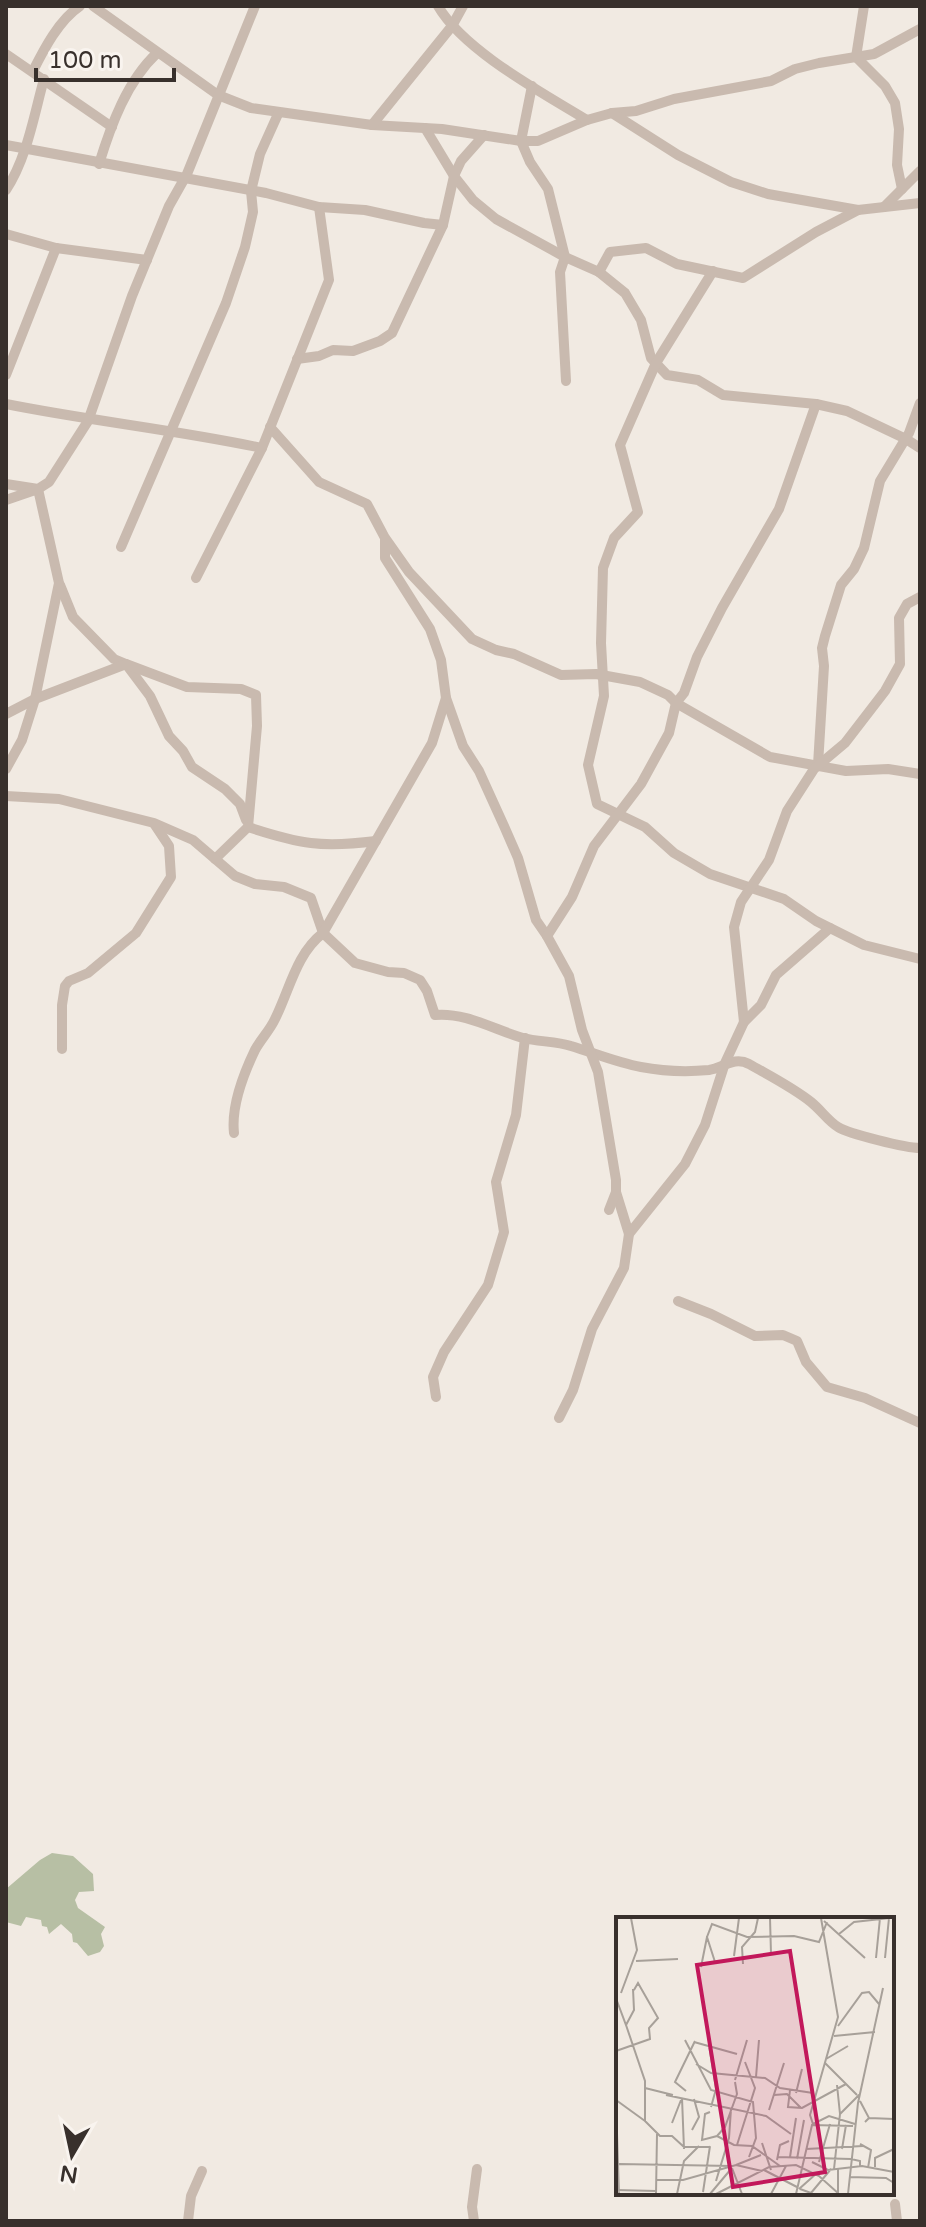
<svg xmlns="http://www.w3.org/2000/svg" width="926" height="2227" font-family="'Varela Round',sans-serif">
<rect width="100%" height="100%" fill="#f1eae2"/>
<polygon fill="#b7bfa4" points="52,1853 73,1856 93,1874 94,1891 79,1892 75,1900 78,1908 105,1927 101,1934 104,1946 100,1952 88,1956 77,1943 73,1942 72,1934 61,1924 49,1934 47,1927 42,1926 41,1920 26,1917 21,1926 6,1922 6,1889 40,1860"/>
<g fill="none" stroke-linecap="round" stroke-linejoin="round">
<g stroke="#c9baaf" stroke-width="10">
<polyline points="93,6 218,95 251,108 372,125 442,129 521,141 538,141 587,120 612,113 636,111 674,99 771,81 795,69 819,63 874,54 920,29"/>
<path d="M 438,6 C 464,51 543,93 587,120"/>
<polyline points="864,6 856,57 885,86 895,103 899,129 897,165 902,189"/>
<polyline points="6,54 112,127"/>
<path d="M 33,71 C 44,49 59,20 80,6"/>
<polyline points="532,86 521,141 530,162 548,189 565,257 560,272 566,381"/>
<polyline points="612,113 678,155 731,182 768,194 858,210 920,203"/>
<polyline points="372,125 452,26 463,6"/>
<polyline points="425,128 454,176 473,200 496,219 565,257 599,272 625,293 641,320 651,358 667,375 698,380 723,395 816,404 847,411 906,439 920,448"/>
<polyline points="6,145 266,193 319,207 365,210 424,223 443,225"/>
<path d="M 99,164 C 111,125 127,81 157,53"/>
<path d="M 6,190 C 27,158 34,115 44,79"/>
<polyline points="884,207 920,171"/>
<polyline points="6,234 56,248 147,260"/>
<polyline points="713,271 656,363 620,445 638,512 614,538 603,568 601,643 604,696 588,765 597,804 645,827 674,853 710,874 784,899 816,921 864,945 920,959"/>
<polyline points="599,272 610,252 646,248 677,264 743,278 816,232 858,210"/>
<polyline points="297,359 319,356 333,350 353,351 380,341 392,333 443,225 454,176 461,161 484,135"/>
<polyline points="6,375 56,248"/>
<path d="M 6,404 C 91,421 177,430 262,448"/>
<polyline points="270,427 319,482 367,504 385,538 409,572 472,639 496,650 514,654 561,675 596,674 640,682 668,695 676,703 770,757 846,771 888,769 920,774"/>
<polyline points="6,484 38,489 49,482 88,421 132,296 169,206 187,174 255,6"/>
<polyline points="6,500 38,489 59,583 35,699 22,740 6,769"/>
<polyline points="385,540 385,558 430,629 441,660 446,698 463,746 479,771 504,826 518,858 536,920 547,936"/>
<polyline points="121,547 226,303 245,247 253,212 251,191 260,154 278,114"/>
<polyline points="196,578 262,448 329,280 319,207"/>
<polyline points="60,585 73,617 114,659 126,664 150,696 169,736 183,751 192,767 225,789 240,804 246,820"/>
<polyline points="6,714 35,699 126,664 187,687 241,689 256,695 257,726 248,827 215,859"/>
<polyline points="818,765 824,666 822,648 825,636 841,585 854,569 864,548 880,481 909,433 920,403"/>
<path d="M 6,796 L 59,799 L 154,823 L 193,840 L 235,876 L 255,884 L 284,887 L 311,898 L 323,933 L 355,963 L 388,972 L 404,973 L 420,980 L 427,991 L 435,1015 C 465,1012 495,1030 523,1038 C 539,1042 556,1041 571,1046 C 594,1053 618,1063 641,1067 C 662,1071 688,1072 709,1070 C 723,1068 734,1056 749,1064 C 770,1076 792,1087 811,1102 C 821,1110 828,1121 838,1127 C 849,1134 906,1148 920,1148"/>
<path d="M 248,827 C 300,844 321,848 376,841"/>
<polyline points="744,1022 734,927 741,902 769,860 787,811 814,769 845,743 885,691 900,664 899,618 907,604 920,597"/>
<polyline points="62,1049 62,1005 65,986 69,981 88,973 136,933 171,877 169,846 155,825"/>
<path d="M 234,1133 C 231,1106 243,1075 255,1050 C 261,1039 270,1030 275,1019 C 290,989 296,954 323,933 L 432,743 L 446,698"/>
<polyline points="616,1192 629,1234"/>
<polyline points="609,1210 616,1192 616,1180 598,1072 582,1030 569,976 547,936 572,897 594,846 641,784 669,733 676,703 684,693 697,657 722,608 779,509 816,404"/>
<polyline points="678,1301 711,1314 755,1336 783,1335 797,1341 806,1362 827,1387 865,1398 920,1423"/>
<polyline points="436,1397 433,1377 444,1352 488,1285 504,1232 496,1182 516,1115 525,1038"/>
<polyline points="559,1418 573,1390 592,1329 624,1268 629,1234 685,1164 705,1125 725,1063 744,1022 761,1005 776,975 830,928"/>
<polyline points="895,2204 897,2221"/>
<polyline points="188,2221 191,2196 202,2171"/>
<polyline points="474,2221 472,2207 477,2169"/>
</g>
</g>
<g transform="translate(616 1917)">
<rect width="278" height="278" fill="#f1eae2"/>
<path fill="none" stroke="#a7a099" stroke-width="2" d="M 154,1 L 155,37M 205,1 L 222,100 L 194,198 L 197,207 L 213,199 L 239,207M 208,4 L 249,41M 223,17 L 238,5 L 274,1M 118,39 L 123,1M 260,41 L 264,1M 269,41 L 273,1M 20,44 L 62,42M 99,45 L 91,20 L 96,7 L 131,20 L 178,19 L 203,25 L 211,5M 127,47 L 126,30 L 139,15 L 142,1M 85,50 L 91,20M 5,76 L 21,33 L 15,1M 1,84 L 10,108 L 18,93 L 17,72M 10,108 L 29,164 L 29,204 L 44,219 L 56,219 L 68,230 L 94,230M 222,109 L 246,76 L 253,75 L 263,87M 218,119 L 259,115M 69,123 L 95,173 L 137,185 L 140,221 L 133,240M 78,125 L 121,137M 93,128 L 100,172 L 95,190M 0,134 L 34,122 L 33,111 L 42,101 L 22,66 L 18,73M 210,142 L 232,129M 209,146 L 241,178M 80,147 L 95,156 L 149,161 L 164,171 L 197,176M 140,160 L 143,123M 119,163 L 131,123M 221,168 L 224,197M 29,171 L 57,178M 174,173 L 172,190 L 186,191 L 230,167M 70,174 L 59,165 L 79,124M 180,176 L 186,152M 50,178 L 150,199 L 175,217M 158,178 L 171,177 L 185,191M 66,181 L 68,232M 0,183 L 29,204M 244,184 L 253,201 L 249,205M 0,186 L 3,277M 153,193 L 168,146M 94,195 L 89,197 L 86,223 L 101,219 L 109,210 L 121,177 L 119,165M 253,201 L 278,202M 56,206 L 65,183M 76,213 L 83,200 L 78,182M 101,219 L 118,228 L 136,229 L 164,249M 146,226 L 155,253M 244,227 L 255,233 L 252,251M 121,228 L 139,171 L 129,145M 190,232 L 247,229M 226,232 L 230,208M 161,240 L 235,242 L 244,244 L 244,250M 174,240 L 180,201M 181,242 L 188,203M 161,243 L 164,228 L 173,224M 196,245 L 212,253 L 246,249 L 278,255M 203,245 L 214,207M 3,247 L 116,249M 120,248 L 145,238M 259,250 L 259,241 L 278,232M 116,251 L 126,277M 218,252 L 224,197 L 244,177M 148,253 L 181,270M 233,260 L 270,261 L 278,266M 41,263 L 67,263 L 120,248 L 146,254M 100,264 L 113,221 L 115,192M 183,272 L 201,256M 184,272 L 195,276 L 215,252M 0,273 L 40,274M 87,275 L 94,229M 40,277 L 41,217M 61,277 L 68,244 L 83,229M 94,277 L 115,252M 100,277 L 153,250 L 180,248 L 203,259 L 223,277M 155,277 L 170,249M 180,277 L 196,208 L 237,209M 222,277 L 222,251M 232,277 L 242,186 L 267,71"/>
<path fill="#c2185b" fill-opacity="0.15" stroke="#c2185b" stroke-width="4" d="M 174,34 L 209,255 L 117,270 L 81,48 Z"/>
<rect width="278" height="278" fill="none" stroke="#38302c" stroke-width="4"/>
</g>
<rect width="926" height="2227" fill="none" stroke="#38302c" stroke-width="16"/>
<g transform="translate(72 2155) rotate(189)" stroke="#f9f4ef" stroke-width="6" paint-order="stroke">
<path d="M0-6L14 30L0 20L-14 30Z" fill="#38302c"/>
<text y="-12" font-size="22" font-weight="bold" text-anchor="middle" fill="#38302c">N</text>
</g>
<path d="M36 68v12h138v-12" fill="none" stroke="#38302c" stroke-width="4"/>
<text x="48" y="68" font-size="24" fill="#38302c" stroke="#f9f4ef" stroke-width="6" paint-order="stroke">100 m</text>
</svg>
